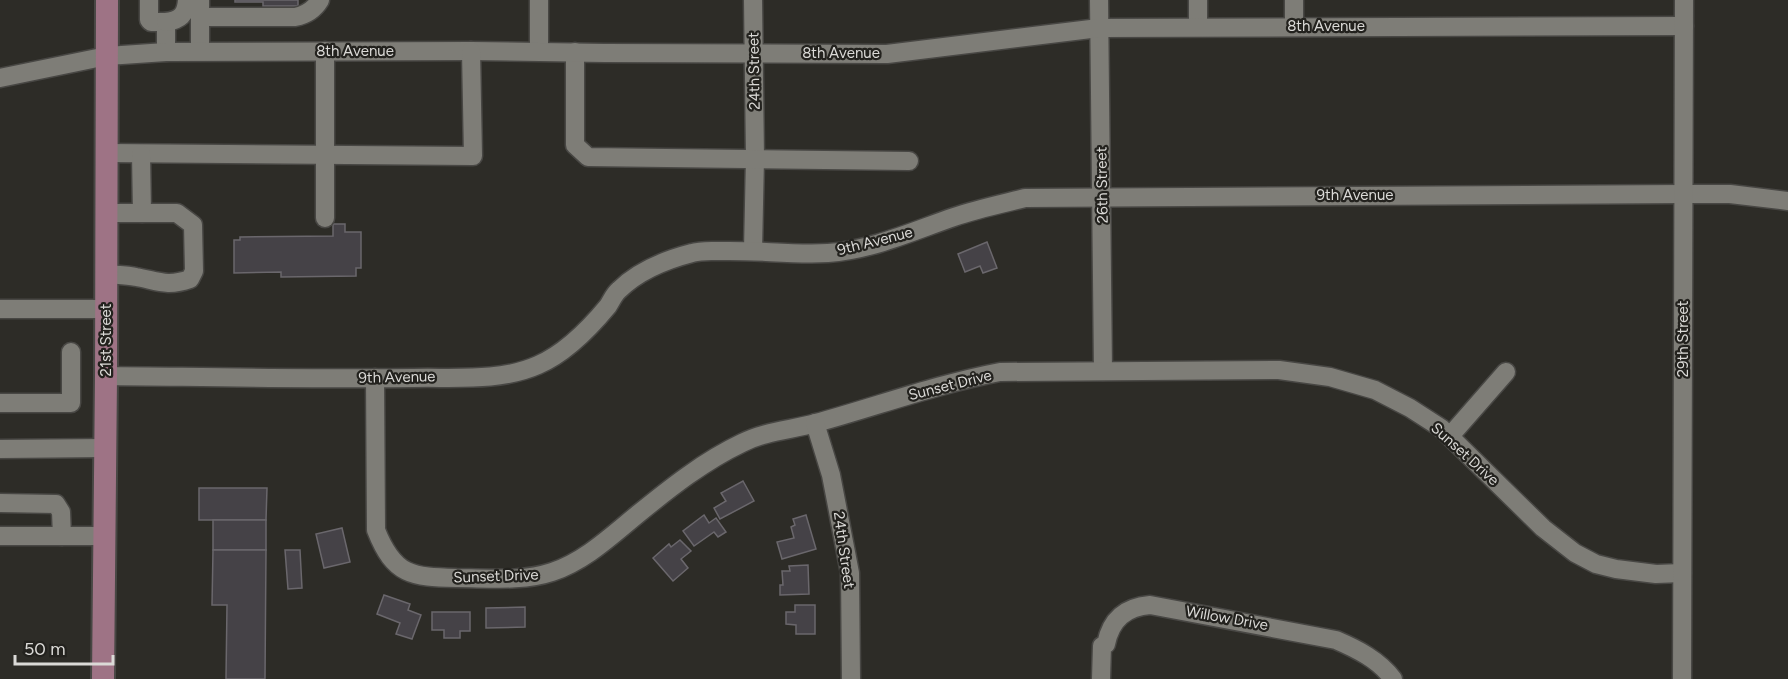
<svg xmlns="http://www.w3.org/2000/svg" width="1788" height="679" font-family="Figtree,sans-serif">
<rect width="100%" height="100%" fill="#2d2c27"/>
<g fill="#454247" stroke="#6a676c" stroke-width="1.5">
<polygon points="235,0 298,0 298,6 263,6 263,2 235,2"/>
<polygon points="333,224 345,224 345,232 361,232 361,268 356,268 356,276 281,277 281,272 234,273 234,240 240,240 240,237 333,236"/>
<polygon points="987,242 997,268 983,273 980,266 965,272 958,254"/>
<polygon points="743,481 754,501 720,519 714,508 726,501 721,493"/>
<polygon points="199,488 267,488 266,520 199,520"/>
<polygon points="704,515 709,523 716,518 726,532 718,537 714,532 694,546 683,531"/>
<polygon points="806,515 816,549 782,559 777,542 794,538 791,527 795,525 793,519"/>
<rect x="213" y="520" width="53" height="30"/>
<polygon points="342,528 350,562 324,568 316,534"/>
<polygon points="680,540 691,551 681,559 688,568 673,581 653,558 669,544 671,547"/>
<polygon points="213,550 266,550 265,679 226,679 227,605 212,605"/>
<polygon points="285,550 300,550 302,588 288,589"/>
<polygon points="808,565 809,594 780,595 780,585 783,585 782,571 790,571 789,566"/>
<polygon points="384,595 410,604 408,610 421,615 412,639 396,634 400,623 377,614"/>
<polygon points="795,605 815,605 815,634 796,634 796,625 786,624 786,612 795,612"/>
<polygon points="525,607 525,627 486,628 486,608"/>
<polygon points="432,612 470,612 470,631 460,631 460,638 444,638 444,630 432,630"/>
</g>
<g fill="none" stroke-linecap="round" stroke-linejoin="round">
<defs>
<g id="minor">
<polyline points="149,0 149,20 151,22 166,22 166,52"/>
<polyline points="539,0 539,51"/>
<polyline points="753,0 755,158 753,250"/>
<polyline points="1099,0 1103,371"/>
<polyline points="1198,0 1198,27"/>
<path d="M 200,17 L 295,17 C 305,15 314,10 320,0"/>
<path d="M 166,22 C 180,20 186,15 187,0"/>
<polyline points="1294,26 1294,0"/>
<polyline points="200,51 200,0"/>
<polyline points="575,52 575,145 588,157 909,161"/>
<polyline points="0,78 107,56 166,52 471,51 604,53 887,54 1099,28 1684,26"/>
<polyline points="107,153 473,156 471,51"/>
<polyline points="141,154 142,213"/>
<polyline points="325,218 325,51"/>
<path d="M 106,274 C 116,275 127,275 136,277 C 158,281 167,287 190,279 L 194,271 L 193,225 L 177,213 L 107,213"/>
<polyline points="0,309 106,309"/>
<path d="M 106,376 C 208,377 311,379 413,378 C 454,377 500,382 538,365 C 566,353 589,329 608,306 C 612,300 614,294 619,290 C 639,270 665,260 692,253 C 701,250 712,251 721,251 C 757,250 792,255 828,253 C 872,250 913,231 954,217 C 977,209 1001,204 1025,198 L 1682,194 L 1730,194 L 1788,201"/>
<path d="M 375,378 L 376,530 C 394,576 412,577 457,578 C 487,578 522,582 552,572 C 585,561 611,536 638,514 C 670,488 704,461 742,443 C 766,431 791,430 816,423 C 878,406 937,384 1000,372 L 1279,370 L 1330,377 L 1375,390 L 1410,408 L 1441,428 L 1543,528 L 1575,553 L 1596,564 L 1616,569 L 1656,574 L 1682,573"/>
<polyline points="0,403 71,403 71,352"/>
<polyline points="815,423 831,475 850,573 851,679"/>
<polyline points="1450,436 1506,372"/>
<polyline points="0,449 105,448"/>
<polyline points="0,503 56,504 61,512 62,536"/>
<polyline points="0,536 105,536"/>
<path d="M 1101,679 L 1102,646 L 1106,644 C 1111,619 1126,607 1150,605 L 1336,640 C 1357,649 1379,660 1393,679"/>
<polyline points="1682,679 1684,0"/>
</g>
<polyline id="major" points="103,679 106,376 107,0"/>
</defs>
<use href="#minor" stroke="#484744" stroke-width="21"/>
<use href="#major" stroke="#484744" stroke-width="26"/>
<use href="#minor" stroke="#7e7d77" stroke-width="18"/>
<use href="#major" stroke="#9e7385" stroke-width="22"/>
</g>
<g text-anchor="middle" stroke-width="4.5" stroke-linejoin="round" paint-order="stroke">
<g font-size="15" fill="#dbdad7" stroke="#23221e">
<text x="1326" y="31">8th Avenue</text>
<text x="355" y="56">8th Avenue</text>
<text x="841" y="58">8th Avenue</text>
<text transform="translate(754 71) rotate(-91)" y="5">24th Street</text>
<text transform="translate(1102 185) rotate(-91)" y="5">26th Street</text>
<text x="1355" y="200">9th Avenue</text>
<text transform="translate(875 241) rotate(-14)" y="5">9th Avenue</text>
<text transform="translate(1683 339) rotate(-90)" y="5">29th Street</text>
<text transform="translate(106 340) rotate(-90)" y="5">21st Street</text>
<text transform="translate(397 377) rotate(-1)" y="5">9th Avenue</text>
<text transform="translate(950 385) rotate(-14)" y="5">Sunset Drive</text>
<text transform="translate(1465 454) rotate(42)" y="5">Sunset Drive</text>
<text transform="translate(844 550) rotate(82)" y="5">24th Street</text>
<text transform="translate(496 576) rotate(-2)" y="5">Sunset Drive</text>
<text transform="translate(1227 618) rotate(10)" y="5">Willow Drive</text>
</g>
</g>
<path d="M15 655v9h98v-9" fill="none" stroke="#dbdad7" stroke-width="3"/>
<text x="24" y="655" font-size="18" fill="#dbdad7" stroke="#23221e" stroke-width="4.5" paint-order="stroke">50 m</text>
</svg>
